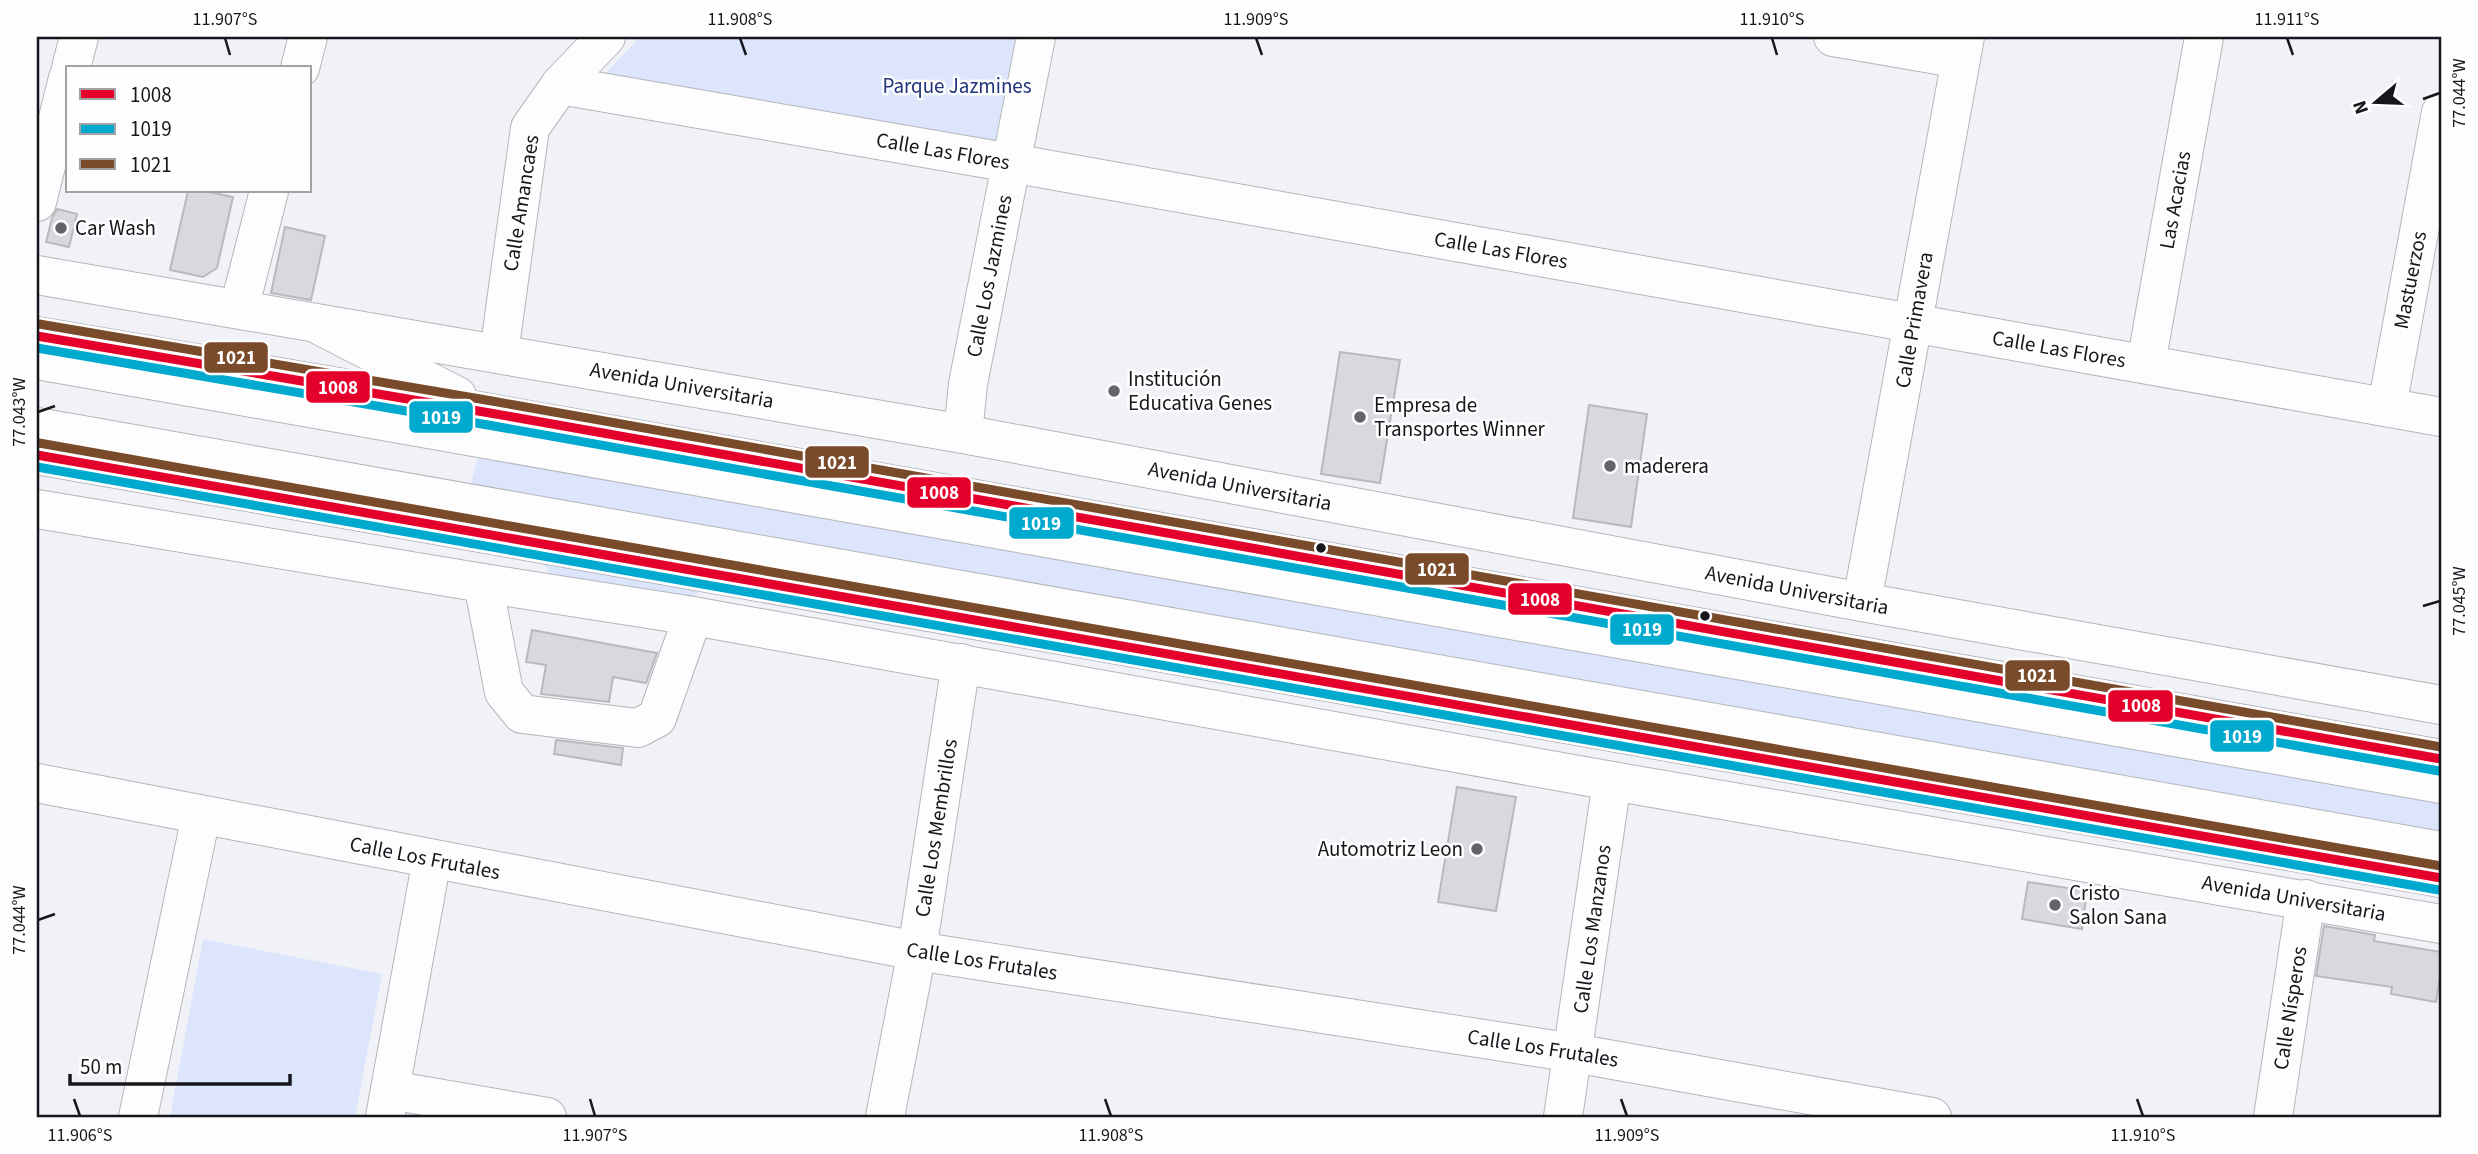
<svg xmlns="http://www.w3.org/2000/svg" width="2478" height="1154" font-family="'Source Sans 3',sans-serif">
<rect width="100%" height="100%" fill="#f0f2f8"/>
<g fill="#dce5fc">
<polygon points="640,37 1019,37 997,142 604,75"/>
<polygon points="480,449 2441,794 2441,839 469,491"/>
<polygon points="537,553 711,582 680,608 558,588"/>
<polygon points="203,939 382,974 355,1117 170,1117"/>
</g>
<g fill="#d7d9df" stroke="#b7b9be" stroke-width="2">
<polygon points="188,191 205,191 233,197 217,268 203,277 170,270"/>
<polygon points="57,209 77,214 69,247 46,242 52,218"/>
<polygon points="285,227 325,236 311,300 271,293"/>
<polygon points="1340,352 1400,360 1380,483 1321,474"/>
<polygon points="1589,405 1647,414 1631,527 1573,518"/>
<polygon points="532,630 624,647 657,653 646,683 613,677 609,702 541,694 546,665 526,662"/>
<polygon points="556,740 623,748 621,765 554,754"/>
<polygon points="1457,787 1516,797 1496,911 1438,902"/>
<polygon points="2028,882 2087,891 2082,929 2022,919"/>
<polygon points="2324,926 2375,935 2374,941 2441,952 2441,972 2436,1002 2391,994 2392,987 2316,976"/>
</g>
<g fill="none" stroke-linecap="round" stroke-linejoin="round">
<defs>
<g id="minor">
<polyline points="1833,37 1961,59"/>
<polyline points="71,68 79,37"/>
<polyline points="300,68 308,37"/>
<polyline points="560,85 1011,163 2441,417"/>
<polyline points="37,202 68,78"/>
<polyline points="37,275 963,434 1862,602 2441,705"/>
<polyline points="239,309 269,191"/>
<polyline points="499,353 530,128 560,85 606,37"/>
<polyline points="37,360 2441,784"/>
<polyline points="2146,364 2204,37"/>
<polyline points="2387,407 2441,112"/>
<polyline points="37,427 2441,851"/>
<polyline points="963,434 968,384 1036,37"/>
<polyline points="37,509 483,583 693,616 1612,781 2441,924"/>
<polyline points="483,583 504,692 522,714 638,728 657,718 693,616"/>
<polyline points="1862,602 1965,37"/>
<polyline points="37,783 917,951 1574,1053 1932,1117"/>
<polyline points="390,1090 547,1117"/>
<polyline points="138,1117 201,816"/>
<polyline points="385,1117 432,859"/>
<polyline points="885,1117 917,951 961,663"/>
<polyline points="1563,1117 1612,781"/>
<polyline points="2273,1117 2306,899"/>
</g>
<g id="major">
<polyline points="321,326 457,396"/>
<polyline points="37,336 490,413 2441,759"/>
<polyline points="37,455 2441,878"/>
</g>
</defs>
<use href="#minor" stroke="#b4b6bb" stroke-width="40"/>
<use href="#major" stroke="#b4b6bb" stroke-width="40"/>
<use href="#minor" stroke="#fdfdfe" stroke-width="38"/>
<use href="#major" stroke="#fdfdfe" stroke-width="38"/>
<defs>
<g id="bus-1">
<polyline points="37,336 490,413 2441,759"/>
<polyline points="37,455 2441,878"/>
</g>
<g id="bus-2">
<polyline points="37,348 488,425 2439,771"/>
<polyline points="37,467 2439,890"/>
</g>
<g id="bus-3">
<polyline points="39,324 492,401 2441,747"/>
<polyline points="39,443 2441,866"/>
</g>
</defs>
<use href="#bus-1" stroke="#fefefe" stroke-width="14"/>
<use href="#bus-2" stroke="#fefefe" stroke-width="14"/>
<use href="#bus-3" stroke="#fefefe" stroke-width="14"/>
<use href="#bus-1" stroke="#e4002b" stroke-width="9"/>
<use href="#bus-2" stroke="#00a9ce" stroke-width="9"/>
<use href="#bus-3" stroke="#7a4b2a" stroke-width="9"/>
</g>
<path fill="none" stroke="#15171c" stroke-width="2.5" d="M 225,38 L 230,55M 740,38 L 746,55M 1256,38 L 1262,55M 1772,38 L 1777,55M 2287,38 L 2293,55M 2423,99 L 2440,93M 38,412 L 55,406M 2423,606 L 2440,601M 38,920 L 55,914M 74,1099 L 80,1116M 590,1099 L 595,1116M 1105,1099 L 1111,1116M 1621,1099 L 1627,1116M 2137,1099 L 2143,1116"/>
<g fill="#626469" stroke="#fefefe" stroke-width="2.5">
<circle cx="61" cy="228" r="7"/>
<circle cx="1114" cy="391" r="7"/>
<circle cx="1360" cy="417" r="7"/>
<circle cx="1610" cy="466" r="7"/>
<circle cx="1477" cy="849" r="7"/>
<circle cx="2055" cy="905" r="7"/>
</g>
<g fill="#15171c" stroke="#fefefe" stroke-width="2.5">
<circle cx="1321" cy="548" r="6"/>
<circle cx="1705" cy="616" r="6"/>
</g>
<g text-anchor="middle" stroke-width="5" stroke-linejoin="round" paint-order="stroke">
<g font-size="21" fill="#21347c" stroke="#fefefe">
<text x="957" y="93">Parque Jazmines</text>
</g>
<g font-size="21" fill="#15171c" stroke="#fefefe">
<text transform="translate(943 151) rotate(10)" y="7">Calle Las Flores</text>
<text transform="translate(2175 200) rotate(-80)" y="7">Las Acacias</text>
<text transform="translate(521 203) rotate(-81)" y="7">Calle Amancaes</text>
<text transform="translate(1501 250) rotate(10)" y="7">Calle Las Flores</text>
<text transform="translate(989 276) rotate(-79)" y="7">Calle Los Jazmines</text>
<text transform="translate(2410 280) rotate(-79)" y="7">Mastuerzos</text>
<text transform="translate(1914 320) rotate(-80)" y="7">Calle Primavera</text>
<text transform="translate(2059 349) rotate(10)" y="7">Calle Las Flores</text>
<text transform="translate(682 385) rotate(10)" y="7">Avenida Universitaria</text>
<text transform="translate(1240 486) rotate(11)" y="7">Avenida Universitaria</text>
<text transform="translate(1797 590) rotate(11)" y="7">Avenida Universitaria</text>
<text transform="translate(936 828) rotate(-81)" y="7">Calle Los Membrillos</text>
<text transform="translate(425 858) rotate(11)" y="7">Calle Los Frutales</text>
<text transform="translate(2294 898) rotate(10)" y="7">Avenida Universitaria</text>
<text transform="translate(1592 929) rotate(-82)" y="7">Calle Los Manzanos</text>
<text transform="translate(982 961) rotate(9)" y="7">Calle Los Frutales</text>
<text transform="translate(2290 1008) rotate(-81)" y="7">Calle Nísperos</text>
<text transform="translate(1543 1048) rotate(9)" y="7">Calle Los Frutales</text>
</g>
<g font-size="21" fill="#15171c" stroke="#fefefe" text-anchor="start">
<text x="75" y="235">Car Wash</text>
<text x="1128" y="386">Institución<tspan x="1128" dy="24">Educativa Genes</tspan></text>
<text x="1374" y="412">Empresa de<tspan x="1374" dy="24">Transportes Winner</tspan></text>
<text x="1624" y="473">maderera</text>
<text x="1463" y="856" text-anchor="end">Automotriz Leon</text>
<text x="2069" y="900">Cristo<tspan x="2069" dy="24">Salon Sana</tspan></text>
</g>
</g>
<g stroke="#fefefe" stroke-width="2.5">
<rect x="203" y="341" width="66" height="33" rx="7" fill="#7a4b2a"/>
<rect x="305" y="370" width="66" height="34" rx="7" fill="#e4002b"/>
<rect x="408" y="400" width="66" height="34" rx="7" fill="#00a9ce"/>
<rect x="804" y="445" width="66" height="34" rx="7" fill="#7a4b2a"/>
<rect x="906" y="476" width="66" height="33" rx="7" fill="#e4002b"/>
<rect x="1008" y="506" width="67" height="34" rx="7" fill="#00a9ce"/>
<rect x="1404" y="552" width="66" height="34" rx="7" fill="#7a4b2a"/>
<rect x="1507" y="582" width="66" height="34" rx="7" fill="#e4002b"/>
<rect x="1609" y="613" width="66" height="33" rx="7" fill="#00a9ce"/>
<rect x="2004" y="659" width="67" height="33" rx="7" fill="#7a4b2a"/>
<rect x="2107" y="689" width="67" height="34" rx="7" fill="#e4002b"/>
<rect x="2209" y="719" width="66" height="34" rx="7" fill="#00a9ce"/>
</g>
<g font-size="19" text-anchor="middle" font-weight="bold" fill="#fff">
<text x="236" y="364">1021</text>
<text x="338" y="394">1008</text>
<text x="441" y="424">1019</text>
<text x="837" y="469">1021</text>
<text x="939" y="499">1008</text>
<text x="1041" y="530">1019</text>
<text x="1437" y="576">1021</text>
<text x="1540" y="606">1008</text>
<text x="1642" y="636">1019</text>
<text x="2037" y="682">1021</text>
<text x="2141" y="712">1008</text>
<text x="2242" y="743">1019</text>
</g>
<rect width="2478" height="1154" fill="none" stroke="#fefefe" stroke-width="77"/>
<rect x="66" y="66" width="245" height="126" fill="#fefefe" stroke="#a1a2a4" stroke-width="2"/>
<rect x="80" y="89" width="35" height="10" fill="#e4002b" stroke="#a1a2a4" stroke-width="2"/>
<text x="130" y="102" font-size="21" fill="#15171c">1008</text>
<rect x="80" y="124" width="35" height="10" fill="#00a9ce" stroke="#a1a2a4" stroke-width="2"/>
<text x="130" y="136" font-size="21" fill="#15171c">1019</text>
<rect x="80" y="159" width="35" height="10" fill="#7a4b2a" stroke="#a1a2a4" stroke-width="2"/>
<text x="130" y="172" font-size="21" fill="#15171c">1021</text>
<g transform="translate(2376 102) rotate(251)" stroke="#fefefe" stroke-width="5" paint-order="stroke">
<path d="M0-5L12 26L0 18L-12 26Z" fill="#15171c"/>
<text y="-10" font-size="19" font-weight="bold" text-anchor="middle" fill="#15171c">N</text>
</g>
<path d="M70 1074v10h220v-10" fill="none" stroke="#15171c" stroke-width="3.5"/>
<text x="80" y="1074" font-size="21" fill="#15171c" stroke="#fefefe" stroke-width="5" paint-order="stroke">50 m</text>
<rect x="38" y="38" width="2402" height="1078" fill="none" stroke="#15171c" stroke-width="2.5"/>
<g font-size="18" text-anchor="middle" fill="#15171c">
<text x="225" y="25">11.907°S</text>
<text x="740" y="25">11.908°S</text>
<text x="1256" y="25">11.909°S</text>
<text x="1772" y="25">11.910°S</text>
<text x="2287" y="25">11.911°S</text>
<text transform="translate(2459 93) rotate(-90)" y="6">77.044°W</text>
<text transform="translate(19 412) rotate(-90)" y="6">77.043°W</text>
<text transform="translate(2459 601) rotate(-90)" y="6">77.045°W</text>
<text transform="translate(19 920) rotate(-90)" y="6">77.044°W</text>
<text x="80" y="1141">11.906°S</text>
<text x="595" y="1141">11.907°S</text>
<text x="1111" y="1141">11.908°S</text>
<text x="1627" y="1141">11.909°S</text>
<text x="2143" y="1141">11.910°S</text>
</g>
</svg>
